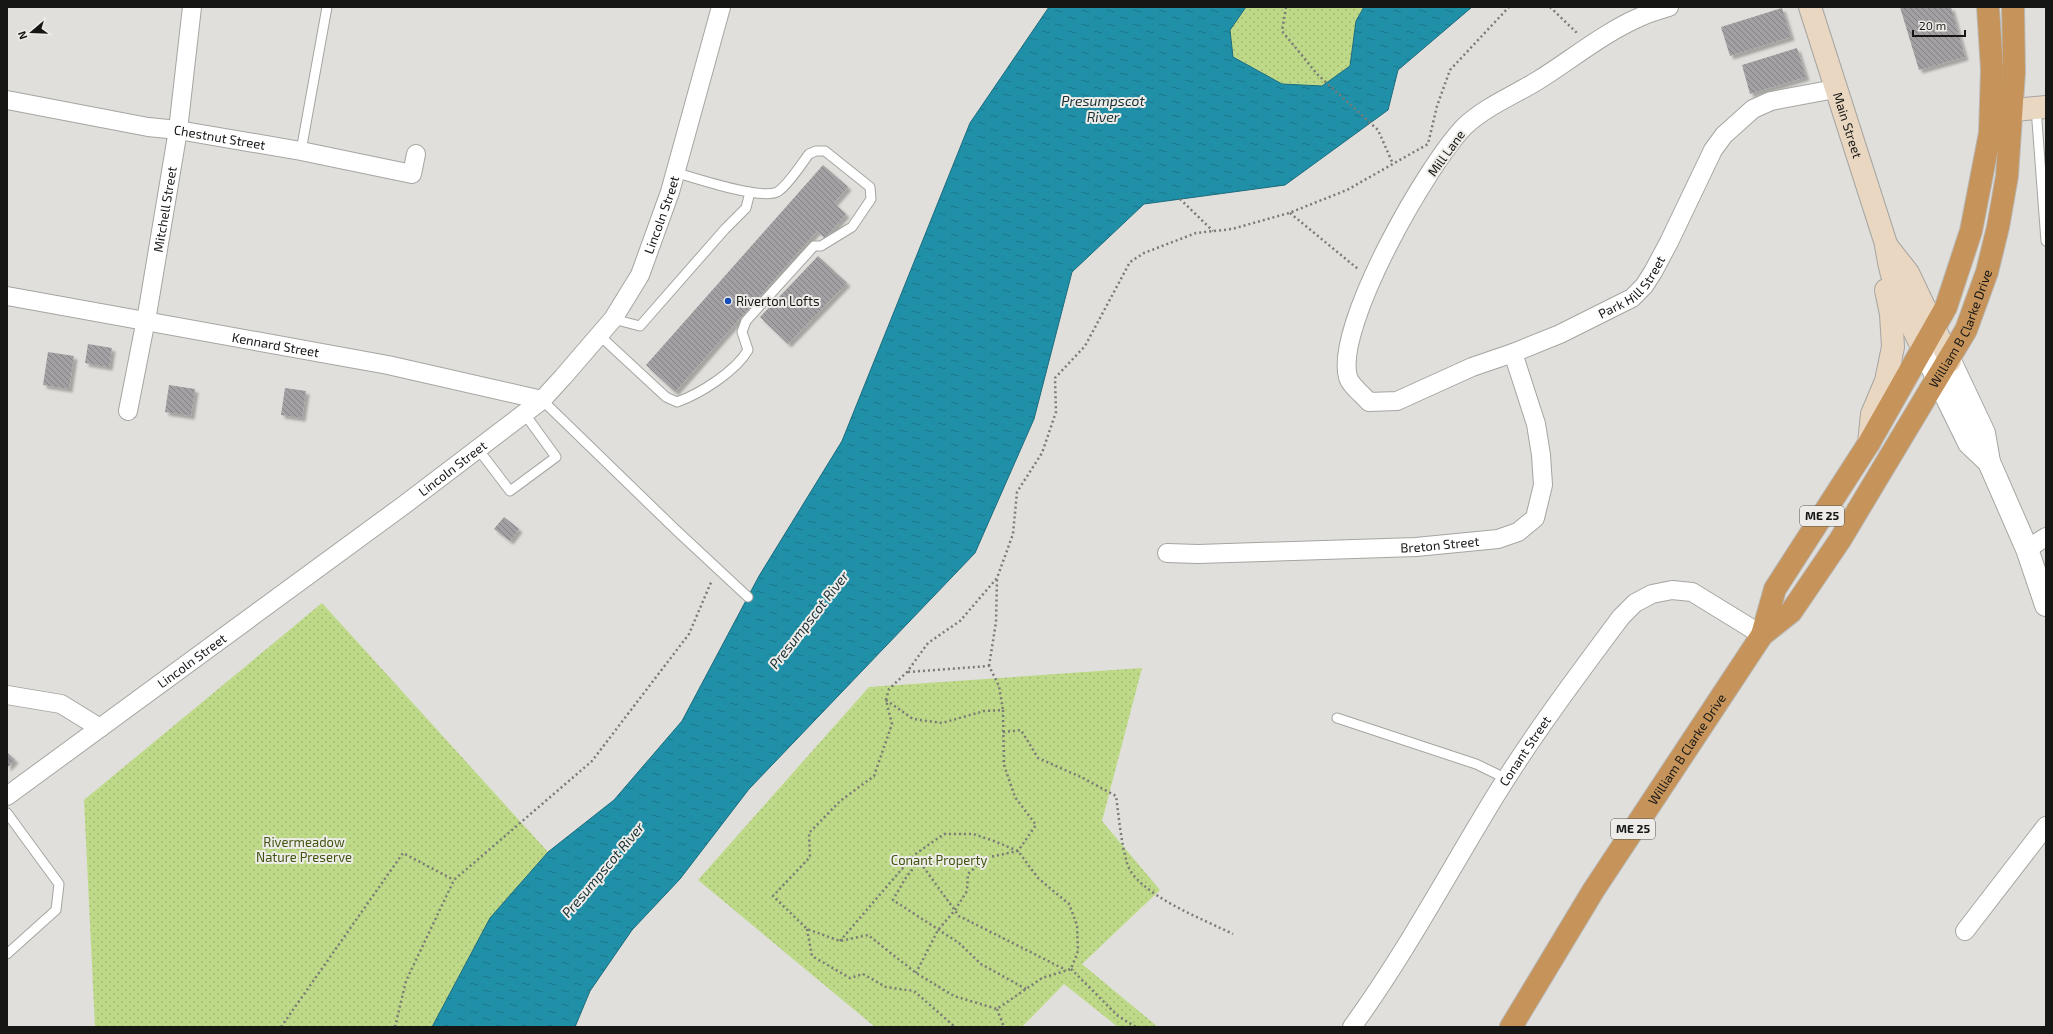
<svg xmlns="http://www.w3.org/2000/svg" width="2053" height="1034" font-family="'Exo 2',sans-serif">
<defs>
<pattern id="park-dots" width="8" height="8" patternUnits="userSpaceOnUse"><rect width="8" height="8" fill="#beda88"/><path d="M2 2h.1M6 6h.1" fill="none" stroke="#a3ba74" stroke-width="1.8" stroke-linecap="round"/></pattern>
<pattern id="water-ripples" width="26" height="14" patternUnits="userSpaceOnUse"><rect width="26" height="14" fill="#1f90a8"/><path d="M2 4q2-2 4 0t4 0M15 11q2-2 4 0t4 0" fill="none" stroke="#1a7588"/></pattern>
<pattern id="building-back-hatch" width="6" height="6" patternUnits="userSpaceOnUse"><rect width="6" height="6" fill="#a2a0a3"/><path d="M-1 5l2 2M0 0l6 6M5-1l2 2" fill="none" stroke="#838184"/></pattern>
<filter id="shadow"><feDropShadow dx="3.5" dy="3.5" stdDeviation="1" flood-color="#0004"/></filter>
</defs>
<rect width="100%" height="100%" fill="#e0dfdb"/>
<g fill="url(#park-dots)">
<polygon points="1246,7 1364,7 1356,21 1350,66 1322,86 1282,84 1233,57 1230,30"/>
<polygon points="322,603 548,852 490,918 432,1027 95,1027 84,800"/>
<polygon points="1142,668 1102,821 1160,890 1082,964 1158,1027 1118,1027 1064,984 1022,1027 875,1027 698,880 869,687"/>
</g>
<polygon fill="url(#water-ripples)" stroke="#1c6b7c" points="1049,7 1246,7 1230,30 1233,57 1282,84 1322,86 1350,66 1356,21 1364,7 1472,7 1398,70 1388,110 1285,185 1144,204 1072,272 1034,419 975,553 749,789 680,879 632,930 590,991 575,1027 432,1027 490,918 548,852 614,800 682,721 759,576 842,441 970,123"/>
<g fill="url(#building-back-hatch)" filter="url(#shadow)">
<polygon points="1900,7 1951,7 1965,57 1919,70"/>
<polygon points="1782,8 1791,37 1730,56 1721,27"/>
<polygon points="1797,48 1806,77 1750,94 1742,65"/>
<polygon points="823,165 848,187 834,203 846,214 825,238 817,231 675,392 646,365"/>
<polygon points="818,256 847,283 788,344 760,317"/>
<polygon points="88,344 112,348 109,367 85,363"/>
<polygon points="48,352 74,356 69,389 43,385"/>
<polygon points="169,385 195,389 191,416 165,412"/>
<polygon points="285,388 306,391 302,418 281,415"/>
<polygon points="504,517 519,529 510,541 494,529"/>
<polygon points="7,752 15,760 7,768"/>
</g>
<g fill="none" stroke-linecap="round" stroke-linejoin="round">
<defs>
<g id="service">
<polyline points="2036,108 2046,241"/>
<polyline points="301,151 327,7"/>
<polyline points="613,319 640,326 725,229 746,208 750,192"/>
<path d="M 599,335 L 666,397 L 677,402 C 700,394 736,371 748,350 L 742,332 L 746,321 L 814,246 L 821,246 L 852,227 L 871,199 L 870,187 L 825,151 L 816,151 L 809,154 C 802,163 787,187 777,192 C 760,200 695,178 674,172"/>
<polyline points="542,400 676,530 748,597"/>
<polyline points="478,449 510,491 556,457 524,413"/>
<polyline points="1337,718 1476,764 1507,779"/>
<polyline points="7,813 59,884 56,910 7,954"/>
</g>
<g id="minor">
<path id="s1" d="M 1669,7 C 1659,10 1649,13 1640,17 C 1603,33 1571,60 1537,81 C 1514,95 1485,107 1465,126 C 1428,163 1334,327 1348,377 C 1350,385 1363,395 1369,402 L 1397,401 L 1472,367 L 1513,353 L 1560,334 L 1632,298 L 1644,286 L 1653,272 L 1669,242 L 1713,150 L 1724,135 L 1753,109 L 1771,101 L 1835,89"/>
<path id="s2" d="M 7,100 L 148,127 L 178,130 L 301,151 L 412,174 L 416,154"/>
<path id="s3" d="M 7,296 L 388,365 L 542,400"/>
<path id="s4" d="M 128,411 L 148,309 L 178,130 L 192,7"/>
<polyline points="2027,549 2046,537"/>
<path id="s5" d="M 1167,553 L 1198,554 L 1416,547 L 1498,539 L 1518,532 L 1535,518 L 1543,485 L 1541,455 L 1536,424 L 1513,353"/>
<polyline points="7,695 61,704 100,728"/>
<path id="s6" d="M 7,796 L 404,505 L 542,400 L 563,377 L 613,319 L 640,275 L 670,192 L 721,7"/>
<polyline points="1965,931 2046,826"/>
<path id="s7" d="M 1352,1027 C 1405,954 1447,875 1494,798 C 1532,736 1577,676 1621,617 L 1635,603 L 1652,594 L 1672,590 L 1692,592 L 1762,635"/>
</g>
<g id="tertiary">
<polyline points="1923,349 1969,443 1989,462"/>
<polyline points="1950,361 1984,433 1989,462 2027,549 2046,605"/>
</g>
<g id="secondary">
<path id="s8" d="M 1810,7 L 1886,244 C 1891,285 1905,312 1923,349"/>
<polyline points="1992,112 2046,107"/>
<polyline points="1886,245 1908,273 1950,361"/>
<polyline points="1869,443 1872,414 1886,381 1893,347 1891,314 1886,290"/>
</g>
<g id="trunk">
<path id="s9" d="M 1762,635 L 1791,612 L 1840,540 L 1966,330 L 1987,272 L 1998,227 L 2007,176 L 2014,72 L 2013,7"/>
<path id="s10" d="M 1511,1027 L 1593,891 L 1762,635 L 1775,589 L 1869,443 L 1946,307 L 1971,231 L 1990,133 L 1992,70 L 1988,7"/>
</g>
</defs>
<use href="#service" stroke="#a5a5a1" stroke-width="11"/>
<use href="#minor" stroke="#a5a5a1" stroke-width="20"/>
<use href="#tertiary" stroke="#a5a5a1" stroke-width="24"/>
<use href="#secondary" stroke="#a5a5a1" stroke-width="24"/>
<use href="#trunk" stroke="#b9b9b8" stroke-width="24"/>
<g stroke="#7a7a77" stroke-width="2.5" stroke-dasharray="2 3" stroke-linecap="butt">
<polyline points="1286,7 1282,31 1317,74 1378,130 1393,164"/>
<polyline points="1550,7 1577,33"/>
<polyline points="1180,199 1213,231"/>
<polyline points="1290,213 1358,269"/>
<polyline points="989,666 996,622 997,579"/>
<polyline points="908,672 989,666 999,686 1003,710"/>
<polyline points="886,700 913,719 942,723 984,711 1003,710 1004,765 1015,797 1036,825 1018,851 985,858 968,874 967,891 955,910 938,930 916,973"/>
<path d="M 1003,732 L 1021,730 L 1038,758 L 1081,777 L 1116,796 C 1119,818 1121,842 1127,863 C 1136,894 1205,920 1233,934"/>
<polyline points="807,929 812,956 850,978 863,974 886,987 914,991 955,1027"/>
<polyline points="840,941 914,855 944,834 973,834 994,841 1018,851 1038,878 1069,904 1077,925 1078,951 1071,969 1042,978 997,1009 954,996 916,973 868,935 840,941 807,929 773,896 810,857 809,833 840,801 874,776 892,724 886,700 889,689 907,672 928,643 960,621 997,578 1013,534 1017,492 1042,453 1056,412 1055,378 1085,346 1130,262 1144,253 1196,233 1232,229 1289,213 1347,190 1428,144 1437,106 1450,70 1509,7"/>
<polyline points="1071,969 1118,1016 1136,1027"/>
<polyline points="1026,989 981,964 959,943 893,900 905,879 919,861 959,916 1066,970"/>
<polyline points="997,1009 1004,1027"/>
<polyline points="281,1027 403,853 454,880"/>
<polyline points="395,1027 406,981 454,880 592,761 689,634 712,580"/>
</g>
<use href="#service" stroke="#fff" stroke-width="9"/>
<use href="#minor" stroke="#fff" stroke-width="18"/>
<use href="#tertiary" stroke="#fff" stroke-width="22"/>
<use href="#secondary" stroke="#e9d7c2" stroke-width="22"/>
<use href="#trunk" stroke="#c6945b" stroke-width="22"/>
</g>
<circle fill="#134db8" stroke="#edece8" stroke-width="1.5" cx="728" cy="301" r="4"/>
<g text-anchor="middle" stroke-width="4" stroke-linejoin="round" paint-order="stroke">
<g fill="#edece8" stroke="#565654" stroke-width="1">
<rect x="1800" y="506" width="44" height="20" rx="3"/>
<rect x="1611" y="819" width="44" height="20" rx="3"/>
</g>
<g font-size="12" font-weight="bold" fill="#161614">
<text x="1822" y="520">ME 25</text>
<text x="1633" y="833">ME 25</text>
</g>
<g font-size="13" fill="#161614" stroke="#edece8">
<text dy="5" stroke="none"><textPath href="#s8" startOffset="124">Main Street</textPath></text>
<text dy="5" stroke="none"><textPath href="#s2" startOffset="216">Chestnut Street</textPath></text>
<text transform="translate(1446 153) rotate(-54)" y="5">Mill Lane</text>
<text dy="5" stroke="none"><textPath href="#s4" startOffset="205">Mitchell Street</textPath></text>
<text dy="5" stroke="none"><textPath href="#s6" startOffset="889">Lincoln Street</textPath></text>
<text dy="5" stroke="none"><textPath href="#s1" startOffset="844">Park Hill Street</textPath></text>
<text dy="5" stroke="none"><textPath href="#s9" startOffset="368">William B Clarke Drive</textPath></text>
<text dy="5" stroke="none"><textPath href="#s3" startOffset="273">Kennard Street</textPath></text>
<text dy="5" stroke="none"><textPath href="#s6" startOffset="553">Lincoln Street</textPath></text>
<text dy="5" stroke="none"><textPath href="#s5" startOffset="273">Breton Street</textPath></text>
<text dy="5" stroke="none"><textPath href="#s6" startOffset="229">Lincoln Street</textPath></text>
<text dy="5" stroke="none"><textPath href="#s10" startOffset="329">William B Clarke Drive</textPath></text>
<text dy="5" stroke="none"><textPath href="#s7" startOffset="326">Conant Street</textPath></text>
</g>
<g font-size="13" fill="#161614" stroke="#edece8" text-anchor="start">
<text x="736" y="306">Riverton Lofts</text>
</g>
<g font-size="13" fill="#425511" stroke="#edece8">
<text x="304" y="847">Rivermeadow<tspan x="304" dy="15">Nature Preserve</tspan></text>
<text x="939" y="865">Conant Property</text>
</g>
<g font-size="14" font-style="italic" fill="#182f35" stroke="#edece8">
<text x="1103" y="106">Presumpscot<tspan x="1103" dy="16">River</tspan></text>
<text transform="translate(809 620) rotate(-52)" y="5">Presumpscot River</text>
<text transform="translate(603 870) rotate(-50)" y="5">Presumpscot River</text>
</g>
</g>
<rect width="2053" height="1034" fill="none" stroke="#161614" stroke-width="16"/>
<g transform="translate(32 32) rotate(251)" stroke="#edece8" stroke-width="3" paint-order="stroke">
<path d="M0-3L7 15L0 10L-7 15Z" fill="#161614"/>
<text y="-6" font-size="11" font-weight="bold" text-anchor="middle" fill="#161614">N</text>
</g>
<path d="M1913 30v6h52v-6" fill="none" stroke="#161614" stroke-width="2"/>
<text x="1919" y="30" font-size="12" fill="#161614" stroke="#edece8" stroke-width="3" paint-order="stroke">20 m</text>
</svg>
